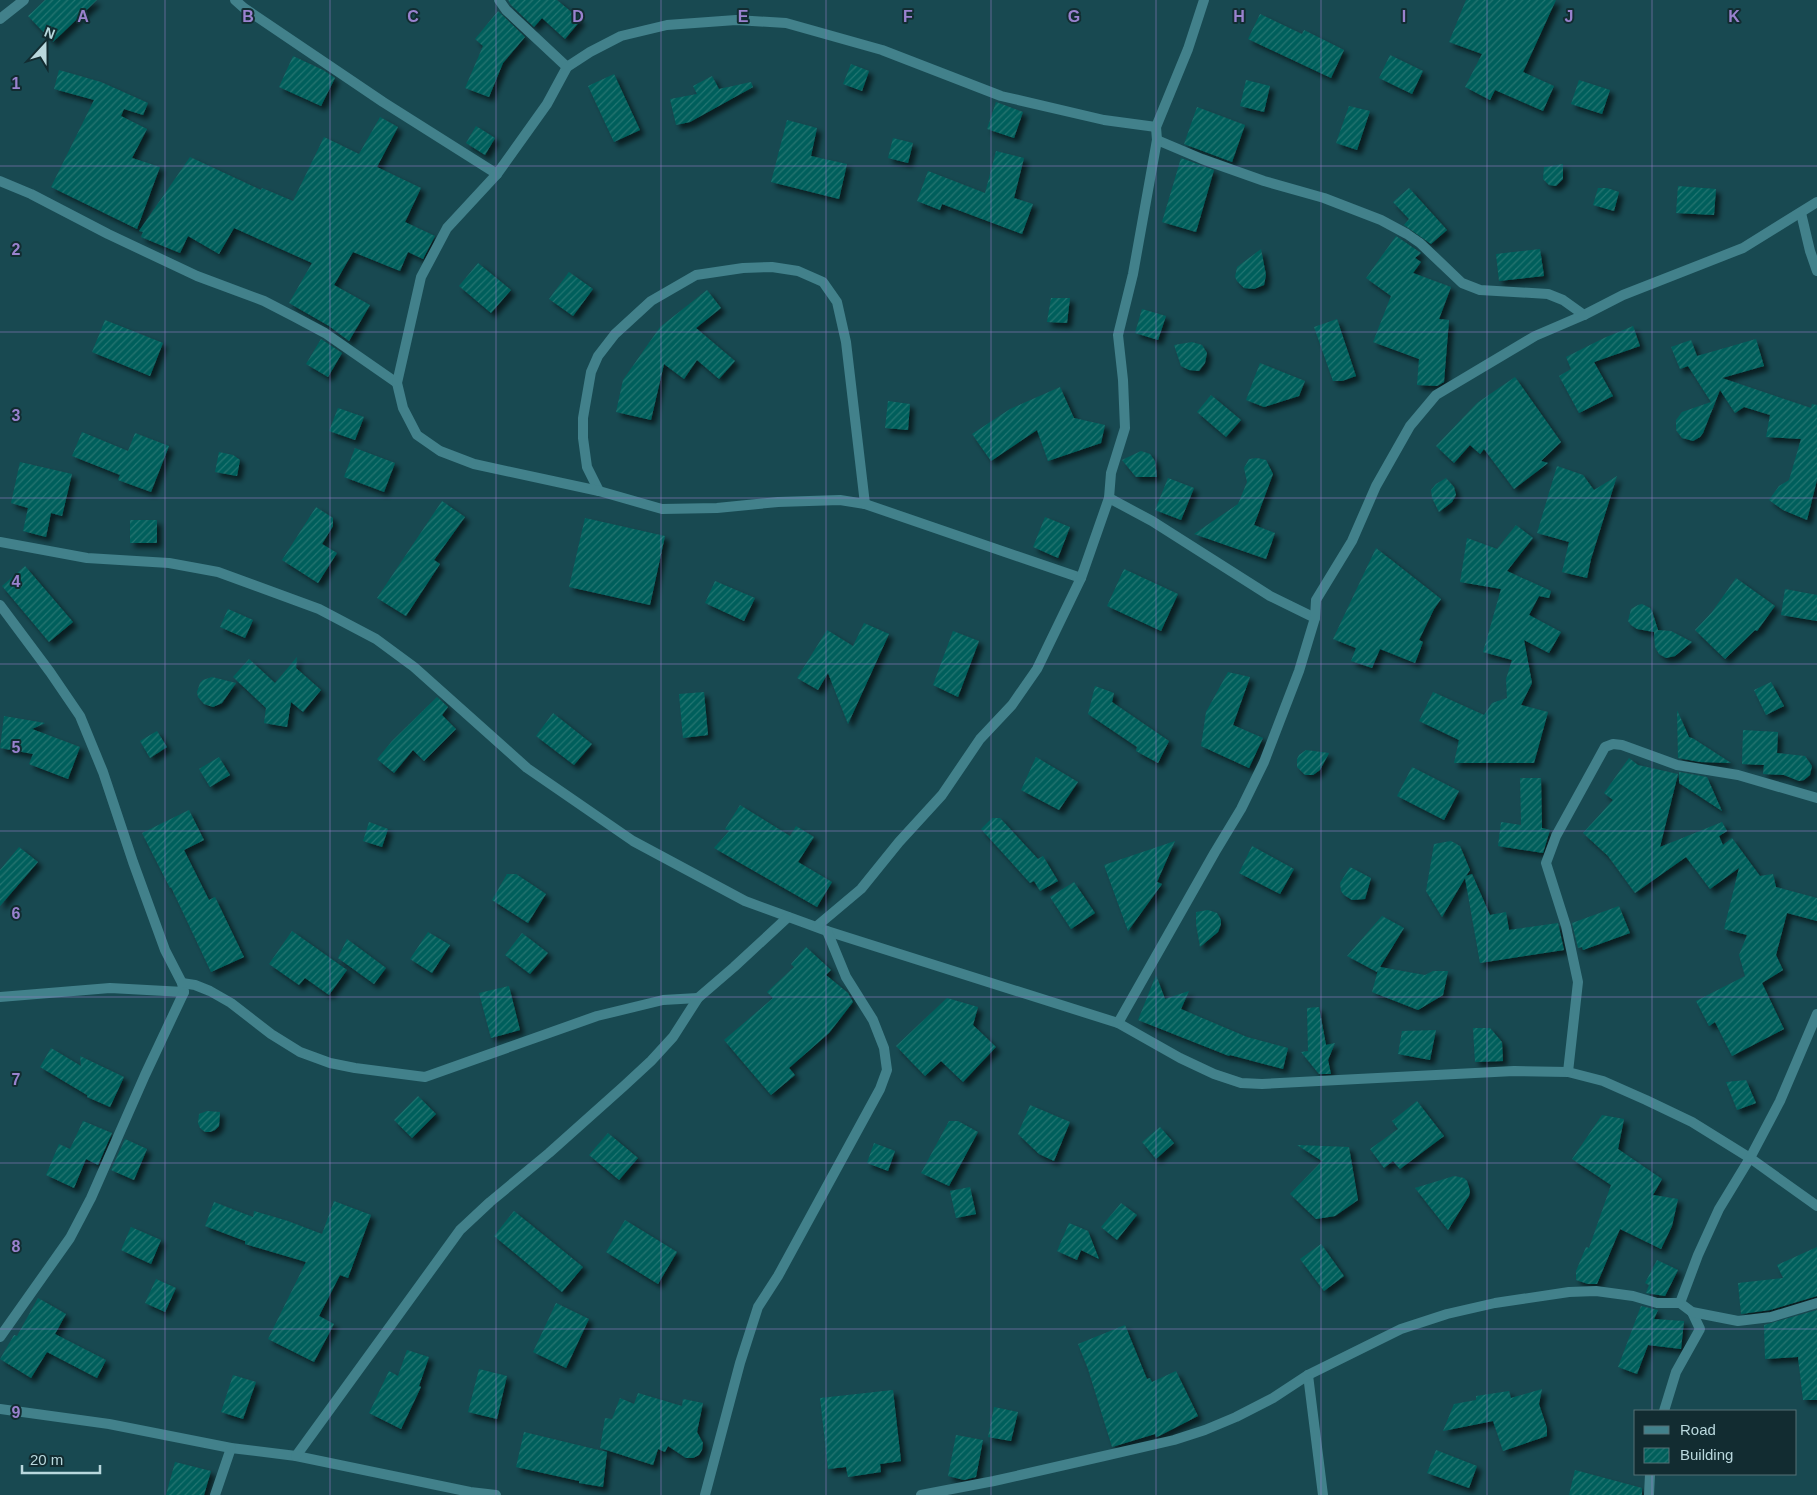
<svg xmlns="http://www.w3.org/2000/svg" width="1817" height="1495" font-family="Helvetica,sans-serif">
<defs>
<pattern id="building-hatch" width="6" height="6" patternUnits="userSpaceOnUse" patternTransform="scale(1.25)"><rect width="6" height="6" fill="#015f5b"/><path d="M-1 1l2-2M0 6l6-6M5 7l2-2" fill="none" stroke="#247572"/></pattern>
<filter id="shadow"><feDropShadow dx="4.5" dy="4.5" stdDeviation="2.5" flood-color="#0009"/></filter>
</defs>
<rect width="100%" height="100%" fill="#184951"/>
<g fill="url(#building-hatch)" filter="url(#shadow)">
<polygon points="45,0 97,0 53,42 28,16"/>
<polygon points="508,0 557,0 581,20 565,39 542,18 534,27 511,5"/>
<polygon points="1466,0 1556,0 1523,72 1554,86 1543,111 1495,90 1490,100 1465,87 1482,54 1449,42"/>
<polygon points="498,11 525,37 503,63 489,97 465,88 483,46 475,39"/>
<polygon points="1260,14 1302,34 1304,30 1344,50 1331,78 1248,39"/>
<polygon points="1390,55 1423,71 1412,94 1379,78"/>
<polygon points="293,56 323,70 335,78 321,106 279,87"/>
<polygon points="851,64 869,71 862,91 843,84"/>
<polygon points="59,70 101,82 148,103 143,115 124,109 121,116 147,129 132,158 160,167 137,229 51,187 94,100 54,89"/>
<polygon points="614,74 640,130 614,142 588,86"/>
<polygon points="712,76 719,89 751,82 753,87 690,122 676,125 670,99 697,94 693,86"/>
<polygon points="1246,80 1270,86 1264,112 1240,106"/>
<polygon points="1579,80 1610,90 1602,114 1571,104"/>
<polygon points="996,102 1023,112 1014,138 987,129"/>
<polygon points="1349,106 1370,111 1357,150 1336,143"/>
<polygon points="1197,107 1245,125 1232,162 1184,144"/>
<polygon points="380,117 398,127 377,167 421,188 405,222 435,236 423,259 408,252 400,271 353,252 334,285 370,305 349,341 329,326 289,303 312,263 234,228 219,254 188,236 180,253 141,237 143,232 139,231 190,157 261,190 262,188 293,201 324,137 359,154"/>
<polygon points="787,120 817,128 811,156 847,164 839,199 771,182"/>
<polygon points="476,126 495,138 485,155 466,143"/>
<polygon points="893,138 913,143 908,163 888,158"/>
<polygon points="996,151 1024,158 1014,198 1033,204 1022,234 942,204 940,210 917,201 928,171 985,193"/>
<polygon points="1181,158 1214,170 1196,232 1162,222"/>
<polygon points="1563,164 1563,179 1556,186 1549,185 1543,179 1544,167"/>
<polygon points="1678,186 1716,189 1714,215 1676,213"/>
<polygon points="1409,188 1447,230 1431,244 1404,225 1409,219 1393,202"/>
<polygon points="1598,188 1607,188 1619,192 1614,211 1593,205"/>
<polygon points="1396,236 1421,253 1415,258 1421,262 1413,273 1451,287 1439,319 1449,320 1444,382 1437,386 1417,385 1419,359 1373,342 1391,296 1366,278"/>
<polygon points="1261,249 1266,275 1264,285 1254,289 1244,288 1237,281 1235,277 1237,267"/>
<polygon points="1540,249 1544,276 1499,281 1496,254"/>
<polygon points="478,263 511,290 491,313 459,286"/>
<polygon points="569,272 593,289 573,316 549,299"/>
<polygon points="707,290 721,308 696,328 735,361 719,379 697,360 684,379 664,364 651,420 616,412 623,380 660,327"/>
<polygon points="1051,298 1070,298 1067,323 1047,322"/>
<polygon points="1142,309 1166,316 1158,340 1135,333"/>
<polygon points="1337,319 1356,376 1342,381 1333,381 1314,327"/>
<polygon points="105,320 163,343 150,376 92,352"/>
<polygon points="1633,326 1640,346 1594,362 1613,396 1579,413 1559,376 1571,369 1566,357 1604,338"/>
<polygon points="321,339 342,353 328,377 306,364"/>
<polygon points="1756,339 1764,366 1722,378 1811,408 1812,404 1817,405 1817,480 1807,520 1783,510 1769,500 1779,486 1789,480 1801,439 1766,437 1770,415 1744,407 1735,413 1720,390 1703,433 1700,437 1693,441 1686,439 1682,438 1676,430 1676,420 1682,412 1711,402 1688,366 1680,369 1671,347 1691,340 1697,356"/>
<polygon points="1192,342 1202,345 1207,353 1205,363 1199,371 1189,370 1181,366 1174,345"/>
<polygon points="1260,363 1305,381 1299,396 1264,407 1246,400"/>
<polygon points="1515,377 1561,442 1541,461 1548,463 1514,489 1484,449 1480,454 1470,445 1454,463 1436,446 1477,403"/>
<polygon points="1060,387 1074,418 1105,425 1101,443 1048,461 1037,430 991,461 972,434 1010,409"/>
<polygon points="1211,395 1241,420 1226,437 1197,412"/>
<polygon points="888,401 910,404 908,430 885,428"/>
<polygon points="338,408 364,417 355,440 329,431"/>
<polygon points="82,432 128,451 135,433 169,446 151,492 118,480 120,475 72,456"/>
<polygon points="355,448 395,463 384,492 344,477"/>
<polygon points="1141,451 1150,454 1155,461 1157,477 1136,477 1122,460"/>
<polygon points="219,452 233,455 240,460 237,476 215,472"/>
<polygon points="1257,458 1266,460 1273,474 1254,525 1275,533 1266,559 1194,534 1238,504 1247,482 1244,468 1249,459"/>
<polygon points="20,462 72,474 62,516 51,513 46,537 23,531 28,508 11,503"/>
<polygon points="1557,466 1583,475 1594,490 1617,476 1591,559 1587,578 1562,572 1569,542 1537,533"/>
<polygon points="1168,478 1194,488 1181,520 1155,510"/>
<polygon points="1446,478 1454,487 1456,495 1452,502 1439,512 1432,498 1431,490 1436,484"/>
<polygon points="442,501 465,517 434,560 440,564 406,616 377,598"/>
<polygon points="316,507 333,518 333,526 322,544 337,553 318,583 282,560"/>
<polygon points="1045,517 1070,527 1058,558 1033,547"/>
<polygon points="585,518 665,536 650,605 569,587"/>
<rect x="130" y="520" width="27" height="23"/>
<polygon points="1516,525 1533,538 1507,571 1551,591 1549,598 1539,596 1529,615 1561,632 1549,653 1524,640 1532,683 1521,705 1548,712 1534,763 1454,763 1459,740 1419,721 1433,692 1484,715 1492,703 1507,698 1506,679 1512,660 1483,652 1501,589 1460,582 1467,538 1497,549"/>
<polygon points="1376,548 1441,599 1434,609 1419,640 1423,642 1415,663 1380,649 1372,668 1351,661 1356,648 1333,639"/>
<polygon points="25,566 73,622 49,642 2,586"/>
<polygon points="1124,569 1178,594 1161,631 1107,606"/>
<polygon points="1736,578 1775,606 1757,631 1755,630 1725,659 1695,630 1712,612"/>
<polygon points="715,581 755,598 744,621 705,603"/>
<polygon points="1785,589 1817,595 1817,621 1781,615"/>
<polygon points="1642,604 1650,608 1652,611 1658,630 1671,631 1692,642 1675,656 1666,658 1659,654 1655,647 1654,632 1637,629 1631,625 1628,621 1631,609 1638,605"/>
<polygon points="228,609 253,620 245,638 220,627"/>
<polygon points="864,623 889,634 848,724 828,673 818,690 797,678 827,630 853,646"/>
<polygon points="953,631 979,641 958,697 933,685"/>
<polygon points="297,657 296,668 321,690 303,712 291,702 287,727 264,723 266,708 233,677 249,659 275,683"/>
<polygon points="1228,672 1250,677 1233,725 1263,738 1249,768 1201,746 1206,712"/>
<polygon points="212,677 236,683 222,703 213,707 204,704 198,697 197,692 200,683 203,680"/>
<polygon points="1771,682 1784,706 1766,715 1754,690"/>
<polygon points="1095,686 1114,693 1112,702 1169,741 1158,763 1136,751 1137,747 1088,714"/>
<polygon points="704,692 708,735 683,738 679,694"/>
<polygon points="437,697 448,707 442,715 456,729 424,761 413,750 394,773 377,759 392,741"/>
<polygon points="1677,710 1689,737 1694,739 1731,763 1700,762 1678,758"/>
<polygon points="553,713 592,744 574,765 536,736"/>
<polygon points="4,716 45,723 32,729 80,747 68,779 29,764 33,754 0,748"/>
<polygon points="1743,730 1778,732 1777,753 1805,756 1812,766 1810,775 1804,780 1799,781 1784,775 1763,774 1764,765 1742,764"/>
<polygon points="157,731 167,747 150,758 140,741"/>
<polygon points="1306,750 1329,753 1320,770 1313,775 1305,775 1297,767 1297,759 1299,755"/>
<polygon points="219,757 230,775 210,787 199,769"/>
<polygon points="1036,757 1078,782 1059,810 1021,790"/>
<polygon points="1629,758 1638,765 1678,774 1660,847 1722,822 1727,831 1719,836 1723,845 1732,838 1760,876 1773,874 1776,887 1817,898 1817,921 1787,913 1776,955 1783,970 1762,983 1784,1029 1732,1056 1715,1022 1709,1026 1696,1001 1745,976 1739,955 1747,935 1724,929 1739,868 1710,889 1686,857 1635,893 1608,856 1583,833 1613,800 1604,793"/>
<polygon points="1412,767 1459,791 1444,820 1397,796"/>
<polygon points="1679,772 1707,777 1722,811 1679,783"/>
<polygon points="1520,778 1541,778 1542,828 1550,830 1543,853 1498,846 1501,822 1521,825"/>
<polygon points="740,805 790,836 796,826 814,837 798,862 832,882 817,907 714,848 729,831 725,829"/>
<polygon points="189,810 204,840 184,850 209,900 215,897 244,957 211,972 171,887 170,888 142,833"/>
<polygon points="992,818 1000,818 1038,859 1043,856 1058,881 1040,891 1034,881 1030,883 981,829"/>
<polygon points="369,822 388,829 382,847 363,841"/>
<polygon points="1175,841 1157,882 1162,884 1128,931 1104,865"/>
<polygon points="1451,841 1460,846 1470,870 1466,876 1472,874 1490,915 1506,912 1509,930 1558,923 1564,950 1480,963 1465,878 1442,917 1426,891 1434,844"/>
<polygon points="1252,846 1294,869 1280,894 1239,873"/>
<polygon points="19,847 38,862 0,906 0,870"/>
<polygon points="1350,867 1371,878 1365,899 1352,900 1344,895 1341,891 1340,883"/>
<polygon points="507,874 516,874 546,894 528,923 492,900"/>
<polygon points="1074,882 1095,913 1071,929 1050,897"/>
<polygon points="1619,906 1630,933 1583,950 1582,947 1578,948 1572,923"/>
<polygon points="1208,910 1217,913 1221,920 1221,924 1218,932 1200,947 1196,924 1196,912"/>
<polygon points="1382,916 1404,928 1380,967 1425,975 1433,971 1448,971 1443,995 1418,1010 1372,992 1378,970 1377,972 1347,956"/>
<polygon points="292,931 347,970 329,995 305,978 299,985 269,964"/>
<polygon points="428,932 450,945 432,973 410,959"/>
<polygon points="522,933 548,953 530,974 505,955"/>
<polygon points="347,939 386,968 374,984 338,958"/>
<polygon points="806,947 831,970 826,975 848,993 853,1002 829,1033 789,1068 795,1075 771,1095 724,1040 773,998 767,992 794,967 791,964"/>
<polygon points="1156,975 1165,999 1189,991 1181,1009 1247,1037 1288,1048 1283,1069 1230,1055 1229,1056 1138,1020"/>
<polygon points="509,986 520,1030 491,1038 479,993"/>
<polygon points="947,998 978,1007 973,1025 996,1047 963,1082 941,1061 925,1076 896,1046"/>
<polygon points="1319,1007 1326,1045 1335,1043 1328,1060 1331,1074 1319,1074 1301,1052 1308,1051 1307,1008"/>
<polygon points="1473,1028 1490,1028 1502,1042 1503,1061 1475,1062"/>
<polygon points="1436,1030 1430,1060 1398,1054 1402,1031"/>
<polygon points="51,1048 81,1066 80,1056 124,1077 110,1107 87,1097 87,1095 40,1067"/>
<polygon points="1746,1080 1756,1103 1737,1110 1726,1082"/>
<polygon points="418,1096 436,1114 412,1138 394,1120"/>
<polygon points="1417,1101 1444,1136 1400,1169 1393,1161 1384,1168 1370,1149 1398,1129 1392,1121"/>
<polygon points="1030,1105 1070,1122 1054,1161 1039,1154 1018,1134"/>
<polygon points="207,1111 220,1112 219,1126 215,1130 210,1132 205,1132 200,1128 198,1123 199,1114"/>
<polygon points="1602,1115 1624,1119 1618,1149 1662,1179 1653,1195 1678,1199 1672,1226 1661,1249 1620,1229 1597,1284 1588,1284 1576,1280 1576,1271 1586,1247 1589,1248 1611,1185 1572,1159"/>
<polygon points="83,1121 112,1133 98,1165 86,1159 74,1188 46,1175 59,1144 70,1149"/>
<polygon points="949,1121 958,1121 978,1132 949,1186 921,1173"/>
<polygon points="1160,1127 1174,1143 1156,1159 1142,1142"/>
<polygon points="608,1133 638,1158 619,1180 589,1155"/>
<polygon points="125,1139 147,1149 134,1180 111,1170"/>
<polygon points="874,1143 895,1151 888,1171 867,1163"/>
<polygon points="1297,1145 1349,1147 1358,1200 1335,1216 1316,1219 1290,1194 1322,1161"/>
<polygon points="1454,1176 1464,1178 1467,1181 1470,1191 1469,1196 1448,1230 1415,1188"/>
<polygon points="970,1187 976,1214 956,1218 950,1191"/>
<polygon points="334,1201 371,1215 348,1278 340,1275 319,1316 334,1324 314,1362 268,1339 306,1262 245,1244 245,1241 205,1226 214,1202 253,1217 254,1211 288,1221 322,1234"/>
<polygon points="1121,1203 1137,1215 1117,1240 1101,1227"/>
<polygon points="514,1211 583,1267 562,1292 494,1236"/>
<polygon points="625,1220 677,1252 658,1284 606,1252"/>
<polygon points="1069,1223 1088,1231 1099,1259 1081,1250 1077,1260 1057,1251"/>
<polygon points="131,1227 161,1240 151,1264 121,1250"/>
<polygon points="1321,1244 1344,1276 1324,1291 1300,1259"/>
<polygon points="1817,1247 1817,1296 1770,1310 1741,1314 1738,1283 1783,1278 1777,1265"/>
<polygon points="1657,1260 1678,1270 1665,1296 1646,1293 1649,1285 1645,1283"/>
<polygon points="156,1279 176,1288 165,1312 145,1303"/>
<polygon points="38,1298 66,1314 55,1334 106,1360 97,1378 47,1352 31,1378 0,1359 14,1335 17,1336"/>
<polygon points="556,1303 589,1319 566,1368 533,1352"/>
<polygon points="1641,1306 1658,1310 1654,1319 1684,1321 1681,1349 1648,1345 1637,1374 1618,1367"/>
<polygon points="1817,1310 1817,1400 1803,1400 1798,1357 1765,1359 1764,1325"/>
<polygon points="1125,1325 1147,1379 1150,1378 1152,1382 1176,1371 1198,1416 1159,1436 1156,1437 1155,1434 1112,1447 1088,1369 1078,1344"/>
<polygon points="407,1350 429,1357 419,1386 421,1387 401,1429 369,1413 389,1371 398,1376"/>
<polygon points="479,1369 507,1376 497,1419 468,1412"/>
<polygon points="233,1375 256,1382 243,1419 221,1412"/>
<polygon points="1542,1389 1539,1404 1547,1428 1547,1436 1503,1451 1493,1421 1443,1431 1454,1404 1476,1400 1476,1396 1509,1391 1511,1398"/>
<polygon points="893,1390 901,1461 880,1464 881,1472 848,1477 846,1467 828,1469 820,1398"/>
<polygon points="638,1393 682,1406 683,1399 703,1403 697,1432 703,1443 702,1450 699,1455 693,1458 686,1458 668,1446 665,1452 658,1449 653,1465 600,1448 605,1418 612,1419 620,1398 634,1404"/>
<polygon points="994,1407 1018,1412 1011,1441 988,1437"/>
<polygon points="524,1432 607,1452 603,1487 579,1483 579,1481 516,1467"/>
<polygon points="956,1435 983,1440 976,1477 964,1480 948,1476"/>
<polygon points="1436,1450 1477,1466 1469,1488 1427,1473"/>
<polygon points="175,1462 211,1471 204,1495 166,1495"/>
<polygon points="1575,1470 1642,1488 1642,1495 1569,1495"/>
</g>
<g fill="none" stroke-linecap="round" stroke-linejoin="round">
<g stroke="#42818b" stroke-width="10">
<polyline points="235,0 244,8 383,102 497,174"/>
<polyline points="499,0 506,10 567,67"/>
<polyline points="0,19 24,0"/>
<polyline points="1157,140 1202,159 1264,181 1324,198 1381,220 1407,234 1420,243 1462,283 1480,290 1548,294 1563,300 1584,315"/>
<polyline points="0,181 31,194 108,234 197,276 264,301 295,317 325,333 397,383"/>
<polyline points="1801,213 1810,251 1817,271"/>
<polyline points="599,491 587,467 583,438 583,418 591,372 598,356 615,334 651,301 696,275 743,268 772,267 798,271 823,282 837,302 846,342 865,504"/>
<polyline points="1109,498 1152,521 1270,596 1315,618"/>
<polyline points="0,542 87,558 169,563 218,572 319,609 376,639 414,667 527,768 633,841 745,901 827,931 1118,1023 1180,1058 1214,1074 1241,1083 1262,1084 1514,1071 1568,1072 1603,1081 1646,1100 1692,1122 1750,1158 1817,1206"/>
<polyline points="1081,578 865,504 840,500 778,502 717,508 662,509 599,491 474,464 440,451 417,435 403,408 397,383 421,277 447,228 497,174 547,104 567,67 590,52 621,36 667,25 736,20 786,23 882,50 1001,96 1104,120 1156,127"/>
<polyline points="0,605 50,672 80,716 103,772 133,862 165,950 182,983"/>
<polyline points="817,926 861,889 899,842 942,795 980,739 1012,705 1037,669 1081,578 1109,498 1111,473 1125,428 1123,380 1118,335 1133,274 1157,140 1156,127 1188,49 1204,0"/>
<polyline points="0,997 110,988 184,992 182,983 195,985 210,991 231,1003 271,1034 300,1052 330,1063 355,1068 425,1077 597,1016 663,1000 698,998"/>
<polyline points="1118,1023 1215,852 1241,809 1264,762 1299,671 1315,618 1316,600 1352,541 1376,486 1410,426 1436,395 1535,336 1584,315 1623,295 1743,248 1817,202"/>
<polyline points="1568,1072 1578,982 1566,926 1546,863 1556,836 1605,747 1613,744 1622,745 1677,765 1738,775 1817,798"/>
<polyline points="1680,1303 1698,1255 1719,1209 1750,1158 1780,1101 1817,1014"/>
<polyline points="0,1337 70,1238 91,1198 145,1075 184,992"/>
<polyline points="1308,1375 1323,1495"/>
<polyline points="0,1409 109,1424 231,1448 296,1456 470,1492 496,1495"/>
<polyline points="1664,1411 1676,1372 1700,1329 1692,1312"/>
<polyline points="296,1456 460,1230 490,1202 549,1153 624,1086 651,1061 673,1037 698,998 734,967 788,917"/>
<polyline points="215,1495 231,1448"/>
<polyline points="705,1495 740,1363 758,1307 778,1276 880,1089 887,1070 884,1048 873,1020 846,977 827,931"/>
<polyline points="921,1495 994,1481 1104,1456 1174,1440 1205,1430 1236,1417 1273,1398 1308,1375 1401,1329 1447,1314 1495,1303 1569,1292 1596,1291 1633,1296 1657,1303 1680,1303 1692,1312 1738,1321 1771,1317 1817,1303"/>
<polyline points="1649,1495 1650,1474"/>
</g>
</g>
<path fill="none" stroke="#9a82ce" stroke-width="1" stroke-opacity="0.55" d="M 165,0 L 165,1495M 330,0 L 330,1495M 496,0 L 496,1495M 661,0 L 661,1495M 826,0 L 826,1495M 991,0 L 991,1495M 1156,0 L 1156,1495M 1321,0 L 1321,1495M 1487,0 L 1487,1495M 1652,0 L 1652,1411M 0,166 L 1817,166M 0,332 L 1817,332M 0,498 L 1817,498M 0,664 L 1817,664M 0,831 L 1817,831M 0,997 L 1817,997M 0,1163 L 1817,1163M 0,1329 L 1817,1329M 1652,1474 L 1652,1495"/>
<g font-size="16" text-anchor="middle" font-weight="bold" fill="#9a82ce" stroke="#122c31" stroke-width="4" stroke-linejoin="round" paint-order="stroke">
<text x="83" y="22">A</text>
<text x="248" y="22">B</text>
<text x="413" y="22">C</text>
<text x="578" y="22">D</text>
<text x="743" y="22">E</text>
<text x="908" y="22">F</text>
<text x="1074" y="22">G</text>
<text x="1239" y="22">H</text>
<text x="1404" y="22">I</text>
<text x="1569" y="22">J</text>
<text x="1734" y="22">K</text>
<text x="16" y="89">1</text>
<text x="16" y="255">2</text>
<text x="16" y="421">3</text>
<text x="16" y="587">4</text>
<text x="16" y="753">5</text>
<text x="16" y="919">6</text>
<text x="16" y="1085">7</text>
<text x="16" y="1252">8</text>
<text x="16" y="1418">9</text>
</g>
<rect x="1634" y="1410" width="162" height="65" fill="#122c31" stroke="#557176"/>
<rect x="1644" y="1426" width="25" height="8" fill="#42818b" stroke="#557176"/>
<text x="1680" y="1435" font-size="15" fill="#b9d8dd">Road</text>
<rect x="1644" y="1448" width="25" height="15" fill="url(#building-hatch)" stroke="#557176"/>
<text x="1680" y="1460" font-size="15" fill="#b9d8dd">Building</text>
<g transform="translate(45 45) rotate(21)" stroke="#122c31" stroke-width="4" paint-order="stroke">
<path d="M0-4L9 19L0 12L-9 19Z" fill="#b9d8dd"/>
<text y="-8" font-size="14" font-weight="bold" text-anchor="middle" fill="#b9d8dd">N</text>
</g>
<path d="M22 1465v8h78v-8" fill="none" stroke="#b9d8dd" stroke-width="2.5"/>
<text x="30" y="1465" font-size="15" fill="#b9d8dd" stroke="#122c31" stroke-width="4" paint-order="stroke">20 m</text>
</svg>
